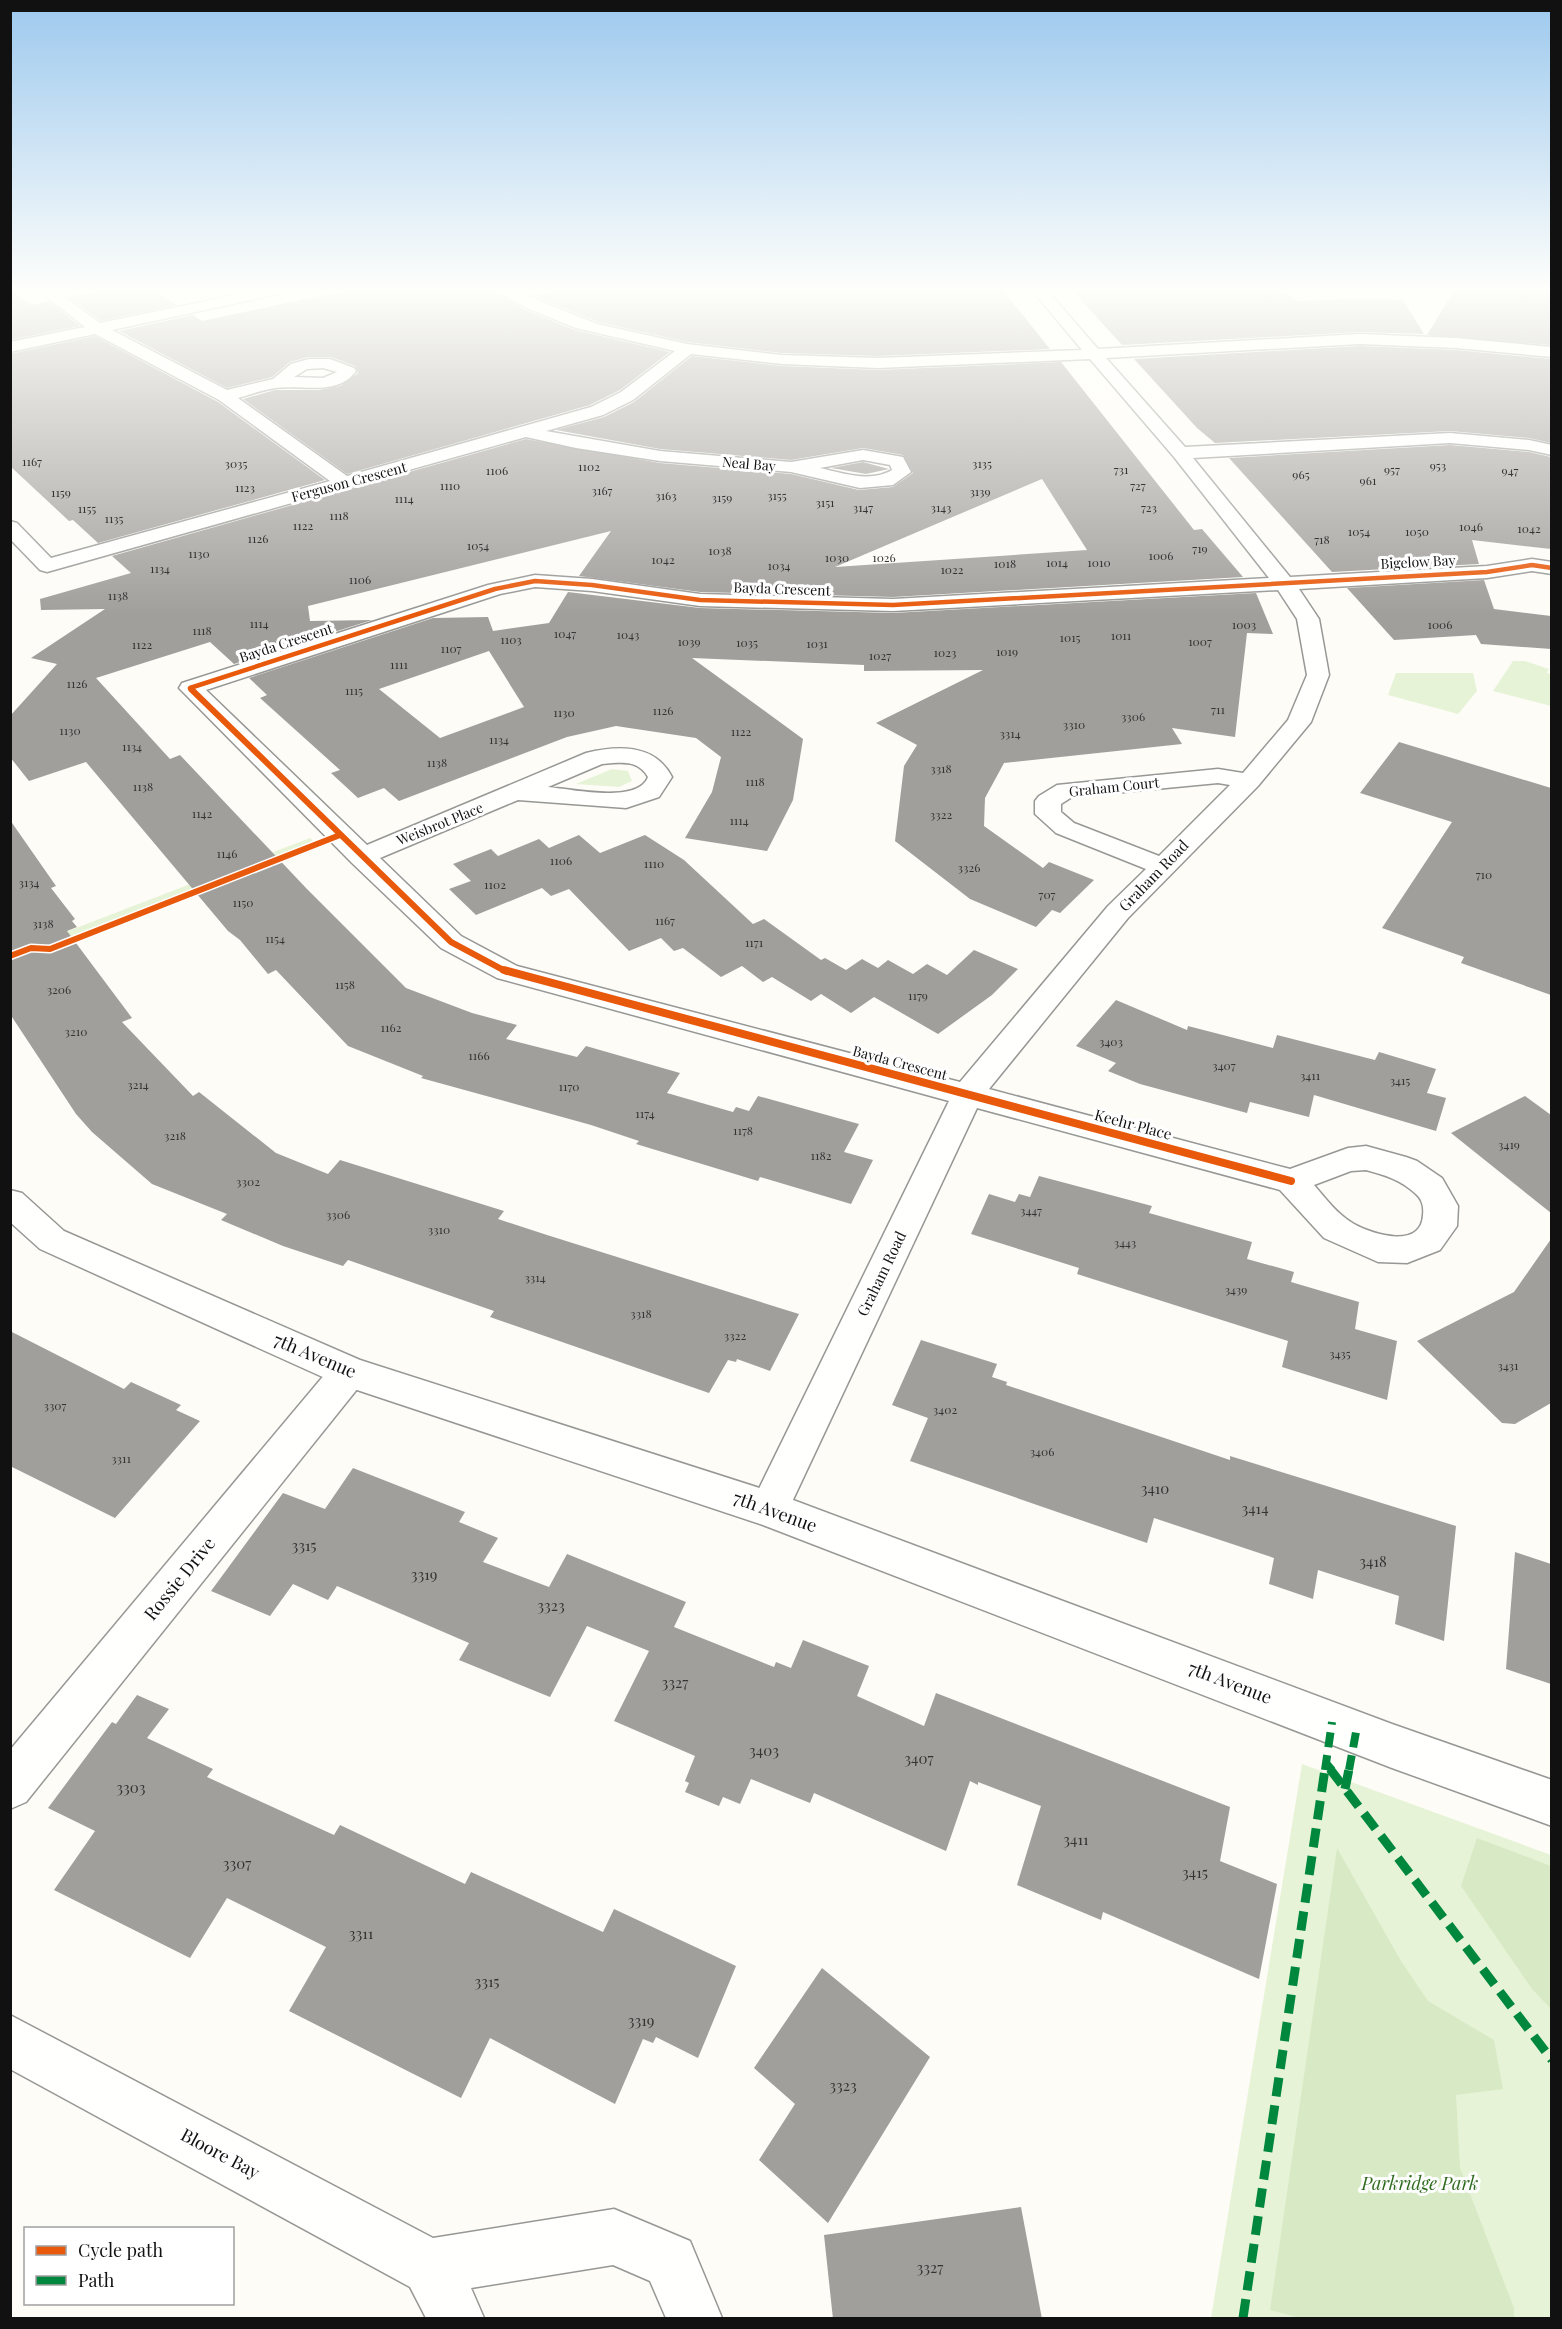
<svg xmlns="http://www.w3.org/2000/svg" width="1562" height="2329" font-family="'Playfair Display',serif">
<rect width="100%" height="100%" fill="#fdfcf7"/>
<g fill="#e7f3d7">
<polygon points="1513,661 1525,661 1549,669 1547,673 1551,674 1551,706 1493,691"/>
<polygon points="1396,673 1473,673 1477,691 1458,714 1388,695"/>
<polygon points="612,769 628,771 632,781 619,787 576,784"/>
<polygon points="310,838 320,848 11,967 11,953"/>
<polygon points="1302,1764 1551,1855 1551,2318 1211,2318"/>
</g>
<g fill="#d8eac5">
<polygon points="1477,1838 1551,1866 1551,2009 1532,1989 1461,1886"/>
<polygon points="1337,1848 1401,1961 1428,2001 1494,2040 1503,2089 1456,2095 1460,2168 1514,2308 1514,2318 1300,2318 1270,2310"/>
</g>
<g fill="#a19f9c" fill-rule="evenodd">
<polygon points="10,289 31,305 49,301 80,326 10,340"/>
<polygon points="110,289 153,289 177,305 101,321 68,297"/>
<polygon points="353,289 490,289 528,311 575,330 670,352 620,390 590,405 347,474 243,399 275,390 318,390 340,386 358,373 355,366 331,357 308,357 290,362 272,377 227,388 119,331 193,315 202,321"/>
<polygon points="561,289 1002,289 1050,349 878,356 782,353 687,342 598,322 532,295"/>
<polygon points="1071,289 1281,289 1296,301 1375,298 1403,300 1424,334 1360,332 1122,345"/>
<polygon points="1455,289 1551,289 1551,345 1427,335"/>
<polygon points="95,336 218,402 325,480 98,543 73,520 69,521 10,466 10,354"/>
<polygon points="1360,346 1456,350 1551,359 1551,443 1529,438 1450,431 1215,443 1197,428 1134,359"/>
<path d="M 692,356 L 782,366 L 878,370 L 1061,362 L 1194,530 L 1202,529 L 1243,577 L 893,597 L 700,592 L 579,576 L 611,531 L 308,606 L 310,621 L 372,620 L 234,664 L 210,642 L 96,678 L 170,759 L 180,755 L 306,888 L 406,988 L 472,1013 L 517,1025 L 506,1039 L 577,1057 L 586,1046 L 680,1073 L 667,1093 L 733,1112 L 736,1107 L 749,1111 L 758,1096 L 859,1124 L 844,1152 L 873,1160 L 851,1204 L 760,1177 L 758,1181 L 636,1144 L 639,1141 L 591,1125 L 421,1078 L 423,1076 L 348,1046 L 276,970 L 268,974 L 240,940 L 228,931 L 86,762 L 29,781 L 10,757 L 10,716 L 57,664 L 31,658 L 105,609 L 41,610 L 40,599 L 131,573 L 112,556 L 526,439 L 660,463 L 791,474 L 859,490 L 893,487 L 913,473 L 903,455 L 863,448 L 791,460 L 660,449 L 556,430 L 604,417 L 634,402 ZM 1042,479 L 1087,550 L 835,567 Z"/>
<polygon points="1450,445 1529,452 1551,457 1551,549 1472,540 1479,564 1332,572 1229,458"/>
<polygon points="863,462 889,469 866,474 831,468"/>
<polygon points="1484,580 1494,609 1551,616 1551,649 1481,644 1476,635 1394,640 1347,588"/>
<path d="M 568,592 L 700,608 L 893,613 L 1256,593 L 1273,634 L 1247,633 L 1235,737 L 1172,728 L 1182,744 L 1004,763 L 985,798 L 984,826 L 1043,868 L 1049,862 L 1094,880 L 1060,913 L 1052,910 L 1036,927 L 970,899 L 895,841 L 904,766 L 917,745 L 876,723 L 983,670 L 864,671 L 864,665 L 692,658 L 803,739 L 793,800 L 767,851 L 685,838 L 712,792 L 721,757 L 696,738 L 616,726 L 567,737 L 399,801 L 384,788 L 358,798 L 331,773 L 340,770 L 260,698 L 267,695 L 249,678 L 433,618 L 488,617 L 493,631 L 549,623 ZM 489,651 L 524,707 L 440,738 L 379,689 Z"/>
<polygon points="1399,742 1551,788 1551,995 1461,963 1464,957 1382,928 1452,822 1360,793"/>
<polygon points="10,820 56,886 51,888 75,919 72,921 77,927 67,931 132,1018 122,1022 193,1096 199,1092 276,1153 328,1174 340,1160 504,1211 498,1219 547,1235 799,1314 770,1371 737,1359 736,1362 728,1360 709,1393 490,1317 494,1311 348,1260 343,1266 283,1246 221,1220 227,1214 152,1184 92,1132 76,1114 10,1014"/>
<polygon points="579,835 600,853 645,835 684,860 753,924 764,919 821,960 825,958 846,970 862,959 878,968 888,960 913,974 927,964 947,975 974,950 1018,969 992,995 938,1034 874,997 851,1013 821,994 811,1001 772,977 763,982 742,966 721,977 683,948 674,951 661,938 629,951 569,889 551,896 542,888 476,915 449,889 471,881 453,864 491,849 498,856 539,839 549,848"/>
<polygon points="1116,1000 1187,1030 1188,1026 1273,1048 1277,1035 1375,1060 1379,1052 1436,1069 1427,1093 1446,1098 1436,1131 1314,1095 1309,1117 1250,1102 1247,1113 1140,1084 1108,1071 1116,1063 1076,1046"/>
<polygon points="1525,1096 1551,1115 1551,1213 1451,1133"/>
<polygon points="1039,1176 1152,1206 1149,1213 1252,1242 1247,1259 1294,1272 1291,1282 1359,1302 1355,1329 1397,1341 1387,1400 1282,1367 1288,1341 1077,1274 1079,1268 971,1234 989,1194 1015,1202 1019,1194 1030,1197"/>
<polygon points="1551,1239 1551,1403 1515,1424 1502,1423 1417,1341 1514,1292"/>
<polygon points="10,1331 124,1389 131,1382 181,1405 176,1410 200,1421 115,1518 10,1466"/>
<polygon points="921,1340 997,1364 992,1377 1007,1382 1006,1385 1230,1460 1230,1456 1456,1526 1444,1641 1395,1624 1399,1596 1318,1570 1313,1599 1269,1584 1274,1558 1154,1518 1147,1543 910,1461 928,1418 892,1405"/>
<polygon points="353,1468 465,1512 459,1522 498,1538 483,1562 549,1587 567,1554 686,1602 674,1627 774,1667 776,1662 791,1668 803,1640 869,1666 857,1696 924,1726 936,1693 1230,1807 1220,1861 1277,1884 1259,1979 1103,1912 1101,1920 1017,1885 1041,1806 978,1782 978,1785 970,1781 946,1851 814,1793 810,1803 751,1779 740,1804 723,1797 719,1806 685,1792 689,1783 685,1781 695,1756 614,1721 649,1651 587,1626 550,1697 459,1660 469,1643 337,1586 328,1600 293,1584 270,1616 211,1591 283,1493 325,1509"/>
<polygon points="1515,1552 1551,1564 1551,1684 1506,1669"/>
<polygon points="137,1695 169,1709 147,1738 213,1769 207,1777 334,1835 340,1825 465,1884 471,1872 603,1932 614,1909 736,1966 698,2058 656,2037 653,2043 643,2039 615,2104 490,2038 461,2098 289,2011 326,1947 227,1898 190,1958 54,1890 95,1831 48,1808 112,1722 116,1724"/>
<polygon points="822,1968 930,2057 828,2223 759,2160 795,2104 754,2068"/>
<polygon points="1021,2207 1042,2319 833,2319 824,2235"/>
</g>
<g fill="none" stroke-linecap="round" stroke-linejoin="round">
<defs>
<g id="minor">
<path d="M 37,289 L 53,289 L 100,323 L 264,289 L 291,289 L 284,293 L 112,330 L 227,390 L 273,379 L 291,364 L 309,359 L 330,359 L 354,368 L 356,371 C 337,397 302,384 275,388 C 263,390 251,394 238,398 L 347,476 L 591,407 L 621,392 L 675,351 L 576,328 L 529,309 L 492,289 L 510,289 L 597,324 L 687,344 L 782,355 L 878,358 L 1082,350 L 1031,289 L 1046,289 L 1098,349 L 1360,334 L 1456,338 L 1552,347 L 1552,357 L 1456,348 L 1360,344 L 1106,358 L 1185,447 L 1450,433 L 1529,440 L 1552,445 L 1552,455 L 1529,450 L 1450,443 L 1193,458 L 1290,577 L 1487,566 L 1532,559 L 1552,562 L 1552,574 L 1532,571 L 1487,578 L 1299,589 L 1319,619 L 1329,675 L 1311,722 L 1258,786 L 1128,918 L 989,1089 L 1290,1169 L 1348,1148 L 1366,1146 L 1406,1157 L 1417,1161 L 1442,1178 L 1458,1206 L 1457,1226 L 1440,1250 L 1407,1263 L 1378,1262 L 1324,1238 L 1280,1190 L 977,1108 L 783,1521 L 769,1527 L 755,1521 L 749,1509 L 949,1101 L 497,978 L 441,948 L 352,863 L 179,688 L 182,683 L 488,585 L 535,575 L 592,579 L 700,594 L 893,599 L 1269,578 L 1174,457 L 1090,359 L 878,368 L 782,364 L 691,354 L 633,400 L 603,415 L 546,431 L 660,451 L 791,462 L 863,450 L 903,457 L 911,472 L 893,485 L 860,488 L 791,472 L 660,461 L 576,448 L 526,437 L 47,572 L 40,570 L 10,539 L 10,521 L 17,523 L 51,558 L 330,481 L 219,400 L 95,334 L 10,352 L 10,342 L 85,327 ZM 323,368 L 337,372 L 323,378 L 294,377 L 307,369 ZM 863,460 L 890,465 L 892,470 C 870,483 843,473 820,468 ZM 535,587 L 592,591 L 700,606 L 893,611 L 1278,590 L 1297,619 L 1307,675 L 1288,720 L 1243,773 L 1218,769 L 1057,785 L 1039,796 L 1035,801 L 1035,814 L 1056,833 L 1146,869 L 1108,906 L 960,1082 L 517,966 L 461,936 L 380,858 L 518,800 L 626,808 L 659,797 L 672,777 C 655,744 619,745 586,753 L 367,845 L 206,690 L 500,594 ZM 613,763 C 628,762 640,763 648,777 C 638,804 571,789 548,787 L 602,764 ZM 1218,783 L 1230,785 L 1159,856 L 1074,823 L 1061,812 L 1061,804 L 1072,797 ZM 1366,1170 C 1385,1175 1401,1180 1416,1194 C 1422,1199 1424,1207 1423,1215 C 1421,1249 1374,1235 1354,1224 C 1338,1215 1326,1199 1314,1185 L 1351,1171 Z"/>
<polygon points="349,1357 362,1361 368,1372 362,1383 26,1802 10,1809 10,1750 336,1361"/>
<polygon points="10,2015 433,2238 614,2209 690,2241 722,2318 666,2318 650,2281 613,2265 471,2288 484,2318 426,2318 410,2287 10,2069"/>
</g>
<polygon id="tertiary" points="10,1190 22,1193 64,1231 360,1360 769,1491 1392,1724 1552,1780 1552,1826 1392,1768 763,1525 336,1383 40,1249 10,1222"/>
</defs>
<use href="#minor" stroke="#979795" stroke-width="3"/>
<use href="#tertiary" stroke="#979795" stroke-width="3"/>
<use href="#minor" fill="#fffffe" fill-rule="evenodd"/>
<use href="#tertiary" fill="#fffffe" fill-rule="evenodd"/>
<g stroke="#00873e" stroke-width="8" stroke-dasharray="15 8" stroke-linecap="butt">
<polyline points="1326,1763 1332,1770"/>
<polyline points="1325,1770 1332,1722"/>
<polyline points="1349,1770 1356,1732"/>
</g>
<g stroke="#00873e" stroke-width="9" stroke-dasharray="19 9" stroke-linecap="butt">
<polyline points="1330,1769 1552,2060"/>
<polyline points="1345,1789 1349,1769"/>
<polyline points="1243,2318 1325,1769"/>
</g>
<defs>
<polyline id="cycleway-far2" points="193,691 190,688 495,589 535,581 592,585 700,600 893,605 1487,572 1532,565 1552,568"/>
<g id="cycleway-far1">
<polyline points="191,689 451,942 507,972"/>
<polyline points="10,956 31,948 50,949 340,835"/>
</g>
<polyline id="cycleway" points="504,970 1291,1181"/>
</defs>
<use href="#cycleway-far2" stroke="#fff" stroke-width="7"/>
<use href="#cycleway-far1" stroke="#fff" stroke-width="9"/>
<use href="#cycleway" stroke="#fff" stroke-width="11"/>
<use href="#cycleway-far2" stroke="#e8590c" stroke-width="4.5"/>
<use href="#cycleway-far1" stroke="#e8590c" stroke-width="6"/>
<use href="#cycleway" stroke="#e8590c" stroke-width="8"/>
</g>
<linearGradient id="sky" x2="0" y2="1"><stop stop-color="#9dc9ee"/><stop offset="0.47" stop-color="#fefefb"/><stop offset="1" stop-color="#fefefb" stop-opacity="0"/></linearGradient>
<rect width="1562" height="615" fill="url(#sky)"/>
<g text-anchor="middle" stroke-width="6" stroke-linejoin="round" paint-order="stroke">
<g font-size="12" fill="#353434">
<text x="32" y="466">1167</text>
<text x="236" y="468">3035</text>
<text x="982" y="468">3135</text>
<text x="1438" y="470">953</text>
<text x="589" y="471">1102</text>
<text x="1121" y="474">731</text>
<text x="1392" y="474">957</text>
<text x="497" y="475">1106</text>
<text x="1510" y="475">947</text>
<text x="1301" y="479">965</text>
<text x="1368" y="485">961</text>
<text x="450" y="490">1110</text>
<text x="1138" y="490">727</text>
<text x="245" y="492">1123</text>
<text x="602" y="495">3167</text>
<text x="980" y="496">3139</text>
<text x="61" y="497">1159</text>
<text x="666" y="500">3163</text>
<text x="777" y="500">3155</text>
<text x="722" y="502">3159</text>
<text x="404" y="503">1114</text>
<text x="825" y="507">3151</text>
<text x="863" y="512">3147</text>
<text x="941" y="512">3143</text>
<text x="1149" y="512">723</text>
<text x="87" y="513">1155</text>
<text x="339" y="520">1118</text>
<text x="114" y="523">1135</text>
<text x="303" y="530">1122</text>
<text x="1471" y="531">1046</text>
<text x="1529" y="533">1042</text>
<text x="1359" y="536">1054</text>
<text x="1417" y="536">1050</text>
<text x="258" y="543">1126</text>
<text x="1322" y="544">718</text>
<text x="478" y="550">1054</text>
<text x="1200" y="553">719</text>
<text x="720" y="555">1038</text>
<text x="199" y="558">1130</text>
<text x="1161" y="560">1006</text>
<text x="837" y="562">1030</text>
<text x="884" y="562">1026</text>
<text x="663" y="564">1042</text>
<text x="1057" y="567">1014</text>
<text x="1099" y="567">1010</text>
<text x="1005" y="568">1018</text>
<text x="779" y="570">1034</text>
<text x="160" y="573">1134</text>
<text x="952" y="574">1022</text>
<text x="360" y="584">1106</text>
<text x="118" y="600">1138</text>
<text x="259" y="628">1114</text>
<text x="1244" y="629">1003</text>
<text x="1440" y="629">1006</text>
<text x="202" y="635">1118</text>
<text x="565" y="638">1047</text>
<text x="628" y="639">1043</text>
<text x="1121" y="640">1011</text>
<text x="1070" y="642">1015</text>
<text x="511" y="644">1103</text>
<text x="689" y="646">1039</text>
<text x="1200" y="646">1007</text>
<text x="747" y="647">1035</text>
<text x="817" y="648">1031</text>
<text x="142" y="649">1122</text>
<text x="451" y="653">1107</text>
<text x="1007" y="656">1019</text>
<text x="945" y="657">1023</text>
<text x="880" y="660">1027</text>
<text x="399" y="669">1111</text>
<text x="77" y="688">1126</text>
<text x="354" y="695">1115</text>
<text x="1218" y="714">711</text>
<text x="663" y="715">1126</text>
<text x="564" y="717">1130</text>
<text x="1133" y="721">3306</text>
<text x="1074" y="729">3310</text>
<text x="70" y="735">1130</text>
<text x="741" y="736">1122</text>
<text x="1010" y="738">3314</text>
<text x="499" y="744">1134</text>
<text x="132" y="751">1134</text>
<text x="437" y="767">1138</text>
<text x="941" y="773">3318</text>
<text x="755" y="786">1118</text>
<text x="143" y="791">1138</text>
<text x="202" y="818">1142</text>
<text x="941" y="819">3322</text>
<text x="739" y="825">1114</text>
<text x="227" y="858">1146</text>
<text x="561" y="865">1106</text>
<text x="654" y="868">1110</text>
<text x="969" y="872">3326</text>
<text x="1484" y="879">710</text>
<text x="29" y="887">3134</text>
<text x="495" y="889">1102</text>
<text x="1047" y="899">707</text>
<text x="243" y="907">1150</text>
<text x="665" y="925">1167</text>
<text x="43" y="928">3138</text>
<text x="275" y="943">1154</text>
<text x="754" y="947">1171</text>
<text x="345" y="989">1158</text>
<text x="59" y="994">3206</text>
<text x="918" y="1000">1179</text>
<text x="391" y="1032">1162</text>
<text x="76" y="1036">3210</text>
<text x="1111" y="1046">3403</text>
<text x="479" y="1060">1166</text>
<text x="1224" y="1070">3407</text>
<text x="1310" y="1080">3411</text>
<text x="1400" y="1085">3415</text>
<text x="138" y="1089">3214</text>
<text x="569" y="1091">1170</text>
<text x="645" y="1118">1174</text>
<text x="743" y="1135">1178</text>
<text x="175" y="1140">3218</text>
<text x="1509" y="1149">3419</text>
<text x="821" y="1160">1182</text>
<text x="248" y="1186">3302</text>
<text x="1031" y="1215">3447</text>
<text x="338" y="1219">3306</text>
<text x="439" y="1234">3310</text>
<text x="1125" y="1247">3443</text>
<text x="535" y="1282">3314</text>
<text x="1236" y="1294">3439</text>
<text x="641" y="1318">3318</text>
<text x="735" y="1340">3322</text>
<text x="1340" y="1358">3435</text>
<text x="1508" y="1370">3431</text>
<text x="55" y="1410">3307</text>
<text x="945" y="1414">3402</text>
<text x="1042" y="1456">3406</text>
<text x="121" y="1463">3311</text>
</g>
<g font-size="14" fill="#111" stroke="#fff">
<text transform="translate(749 464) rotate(5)" y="5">Neal Bay</text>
<text transform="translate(349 482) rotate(-15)" y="5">Ferguson Crescent</text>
<text transform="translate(1418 562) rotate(-3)" y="5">Bigelow Bay</text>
<text transform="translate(782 589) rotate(2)" y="5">Bayda Crescent</text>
<text transform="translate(286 643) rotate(-18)" y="5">Bayda Crescent</text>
<text transform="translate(1114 787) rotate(-6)" y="5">Graham Court</text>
<text transform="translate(440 824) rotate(-22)" y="5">Weisbrot Place</text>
<text transform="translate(900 1063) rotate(15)" y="5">Bayda Crescent</text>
</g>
<g font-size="15" fill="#111" stroke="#fff">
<text transform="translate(1154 876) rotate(-46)" y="5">Graham Road</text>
<text transform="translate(1133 1125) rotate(15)" y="5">Keehr Place</text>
<text transform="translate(882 1274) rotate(-64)" y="5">Graham Road</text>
</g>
<g font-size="15" fill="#353434">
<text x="1155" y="1494">3410</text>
<text x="1255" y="1514">3414</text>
<text x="304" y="1551">3315</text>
<text x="1373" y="1567">3418</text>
<text x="424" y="1580">3319</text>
<text x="551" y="1611">3323</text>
<text x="675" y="1688">3327</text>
<text x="764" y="1756">3403</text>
<text x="919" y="1764">3407</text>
<text x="131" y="1793">3303</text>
<text x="1076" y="1845">3411</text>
<text x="237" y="1869">3307</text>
<text x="1195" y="1878">3415</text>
<text x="361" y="1939">3311</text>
<text x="487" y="1987">3315</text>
<text x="641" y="2026">3319</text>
<text x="843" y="2091">3323</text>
<text x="930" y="2273">3327</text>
</g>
<g font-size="18" fill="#111" stroke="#fff">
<text transform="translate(315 1356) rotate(23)" y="6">7th Avenue</text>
<text transform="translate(775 1512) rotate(20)" y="6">7th Avenue</text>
<text transform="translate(180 1579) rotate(-51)" y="6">Rossie Drive</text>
<text transform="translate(1230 1683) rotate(21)" y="6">7th Avenue</text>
<text transform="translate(220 2154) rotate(28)" y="6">Bloore Bay</text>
</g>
<g font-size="18" font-style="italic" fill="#2f6b1f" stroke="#fff">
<text x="1420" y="2190">Parkridge Park</text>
</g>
</g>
<rect width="1562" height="2329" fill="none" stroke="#111111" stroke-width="24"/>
<rect x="24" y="2227" width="210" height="78" fill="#ffffff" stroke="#a0a0a0" stroke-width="1.5"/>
<rect x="36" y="2246" width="30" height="9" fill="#e8590c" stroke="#a0a0a0" stroke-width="1.5"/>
<text x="78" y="2257" font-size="18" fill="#111111">Cycle path</text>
<rect x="36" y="2276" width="30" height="9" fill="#00873e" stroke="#a0a0a0" stroke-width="1.5"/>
<text x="78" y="2287" font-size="18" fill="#111111">Path</text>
</svg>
